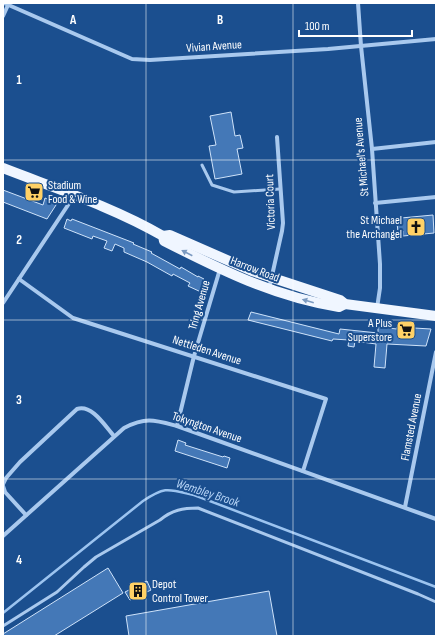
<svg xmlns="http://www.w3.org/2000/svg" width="439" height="639" font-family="'Sofia Sans Condensed',sans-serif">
<rect width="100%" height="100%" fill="#1b4f8f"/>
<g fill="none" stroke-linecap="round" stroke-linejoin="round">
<path stroke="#9cc4f0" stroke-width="2.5" d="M 3,613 L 143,501 C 166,486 168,489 194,495 L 436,587"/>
</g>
<g fill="#4478b7" stroke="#cfe3fa">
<polygon points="231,112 235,136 240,135 243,148 237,149 242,174 215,179 209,146 216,145 210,116"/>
<polygon points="3,190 43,205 45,198 55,202 56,205 47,219 3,202"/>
<polygon points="433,215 434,233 403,236 403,231 398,232 397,223 401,222 401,218"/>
<polygon points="67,219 71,221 72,219 134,243 133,244 152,252 151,253 180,269 181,267 198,277 198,276 204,279 203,280 206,282 201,292 188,286 190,283 173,274 172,276 147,262 124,252 124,248 115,244 112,251 104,248 107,241 93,236 92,239 64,228"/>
<polygon points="251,312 339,334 340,329 378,333 378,327 397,329 397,327 431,329 426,346 387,344 385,368 374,367 376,344 355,341 354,347 348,346 349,340 333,339 332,341 248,320"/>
<polygon points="178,440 186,443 185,445 223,457 224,456 230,458 227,468 175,451"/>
<polygon points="108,568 123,593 54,636 3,636 3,634"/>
<polygon points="147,581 151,590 130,600 125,592"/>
<polygon points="269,591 277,636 129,636 126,616"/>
</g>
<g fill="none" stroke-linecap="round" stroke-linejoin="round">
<g stroke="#a9c9ee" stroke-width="3">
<polyline points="202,165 212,185 234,192 280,189"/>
<path d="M 3,626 L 57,592 L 84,567 L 96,557 L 160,520 C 172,510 183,508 198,508 L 418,594 L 436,602"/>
</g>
<g stroke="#a9c9ee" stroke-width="4">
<polyline points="4,3 132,59 150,60 328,49 436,39"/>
<polyline points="358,3 361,46 372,149 380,264 380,288 377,308"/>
<polyline points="3,16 9,3"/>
<polyline points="372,149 436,142"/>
<polyline points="375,203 436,197"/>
<polyline points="19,279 73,318 326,399 303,471"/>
<polyline points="269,289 282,231 283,223 277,137"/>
<polyline points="3,303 74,196"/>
<polyline points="177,426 194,356 220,269"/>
<path d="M 3,484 L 6,478 L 20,462 L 77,409 C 92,404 105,426 114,436"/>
<polyline points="3,486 5,492 26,515"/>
<polyline points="405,507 436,352"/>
<path d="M 3,536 L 124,428 C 146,417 154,420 177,426 L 436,519"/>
</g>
<g stroke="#f0f6ff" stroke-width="10">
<path d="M 3,168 C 57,189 113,207 163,236 L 164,241 C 221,270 275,297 339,307 L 345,304"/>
<polyline points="163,236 170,235 252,271 340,300 345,304 436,316"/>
</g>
</g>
<defs><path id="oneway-solid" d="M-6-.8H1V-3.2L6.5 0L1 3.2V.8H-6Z"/></defs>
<g fill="#7b9ac1">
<use href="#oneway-solid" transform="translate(187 253) rotate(-153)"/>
<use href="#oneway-solid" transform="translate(308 301) rotate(-164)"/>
</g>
<path fill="none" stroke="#fff" stroke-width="1" stroke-opacity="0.55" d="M 146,3 L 146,636M 293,3 L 293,636M 3,160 L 436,160M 3,320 L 436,320M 3,479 L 436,479"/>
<defs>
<symbol id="supermarket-square" viewBox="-11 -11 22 22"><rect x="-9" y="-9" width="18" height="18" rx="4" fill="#ffd166" stroke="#1b4f8f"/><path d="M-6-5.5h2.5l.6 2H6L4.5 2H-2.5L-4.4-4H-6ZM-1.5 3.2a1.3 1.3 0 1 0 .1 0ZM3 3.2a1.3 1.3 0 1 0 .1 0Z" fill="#111"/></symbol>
<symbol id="church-square" viewBox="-11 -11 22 22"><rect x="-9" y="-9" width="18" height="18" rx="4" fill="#ffd166" stroke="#1b4f8f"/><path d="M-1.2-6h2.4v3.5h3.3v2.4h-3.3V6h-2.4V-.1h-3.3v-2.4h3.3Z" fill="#111"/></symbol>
<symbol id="building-square" viewBox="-11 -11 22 22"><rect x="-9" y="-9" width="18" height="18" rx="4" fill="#ffd166" stroke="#1b4f8f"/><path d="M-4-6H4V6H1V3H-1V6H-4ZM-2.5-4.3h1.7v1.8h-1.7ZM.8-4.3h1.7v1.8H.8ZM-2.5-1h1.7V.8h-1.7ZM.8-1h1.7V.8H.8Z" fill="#111"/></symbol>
</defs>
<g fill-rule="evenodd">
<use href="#supermarket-square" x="23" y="181" width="22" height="22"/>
<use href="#church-square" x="405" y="216" width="22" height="22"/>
<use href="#supermarket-square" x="395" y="319" width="22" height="22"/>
<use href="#building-square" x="127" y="580" width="22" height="22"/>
</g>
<g text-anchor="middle" stroke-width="4" stroke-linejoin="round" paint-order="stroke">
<g font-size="12" fill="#fff" stroke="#1b4f8f">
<text transform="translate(214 46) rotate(-4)" y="4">Vivian Avenue</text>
<text transform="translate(361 157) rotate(-95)" y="4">St Michael's Avenue</text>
<text transform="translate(270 202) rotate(-92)" y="4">Victoria Court</text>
<text transform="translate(255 269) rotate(21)" y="4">Harrow Road</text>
<text transform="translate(199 305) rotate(-74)" y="4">Tring Avenue</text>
<text transform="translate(207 350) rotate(18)" y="4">Nettleden Avenue</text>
<text transform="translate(207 427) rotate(19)" y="4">Tokyngton Avenue</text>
<text transform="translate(411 427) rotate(-79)" y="4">Flamsted Avenue</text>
</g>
<g font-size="12" fill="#fff" stroke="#1b4f8f" text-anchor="start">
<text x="48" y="189">Stadium<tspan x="48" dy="14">Food &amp; Wine</tspan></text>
<text x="402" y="224" text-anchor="end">St Michael<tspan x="402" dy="14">the Archangel</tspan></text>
<text x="392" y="327" text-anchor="end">A Plus<tspan x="392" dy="14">Superstore</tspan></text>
<text x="152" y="588">Depot<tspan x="152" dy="14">Control Tower</tspan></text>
</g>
<g font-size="13" font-style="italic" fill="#b5d3f5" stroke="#1b4f8f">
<text transform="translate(208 492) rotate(18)" y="5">Wembley Brook</text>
</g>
</g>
<g font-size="13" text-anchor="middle" font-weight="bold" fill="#fff" stroke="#1b4f8f" stroke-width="4" stroke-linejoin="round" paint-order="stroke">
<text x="73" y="24">A</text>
<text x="220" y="24">B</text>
<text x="19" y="84">1</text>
<text x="19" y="244">2</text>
<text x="19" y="404">3</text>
<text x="19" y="564">4</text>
</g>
<rect width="439" height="639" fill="none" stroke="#ffffff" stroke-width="8"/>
<path d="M299 30v6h113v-6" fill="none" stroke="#ffffff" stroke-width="2"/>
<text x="305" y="30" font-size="12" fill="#ffffff" stroke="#1b4f8f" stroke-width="3" paint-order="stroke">100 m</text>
</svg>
